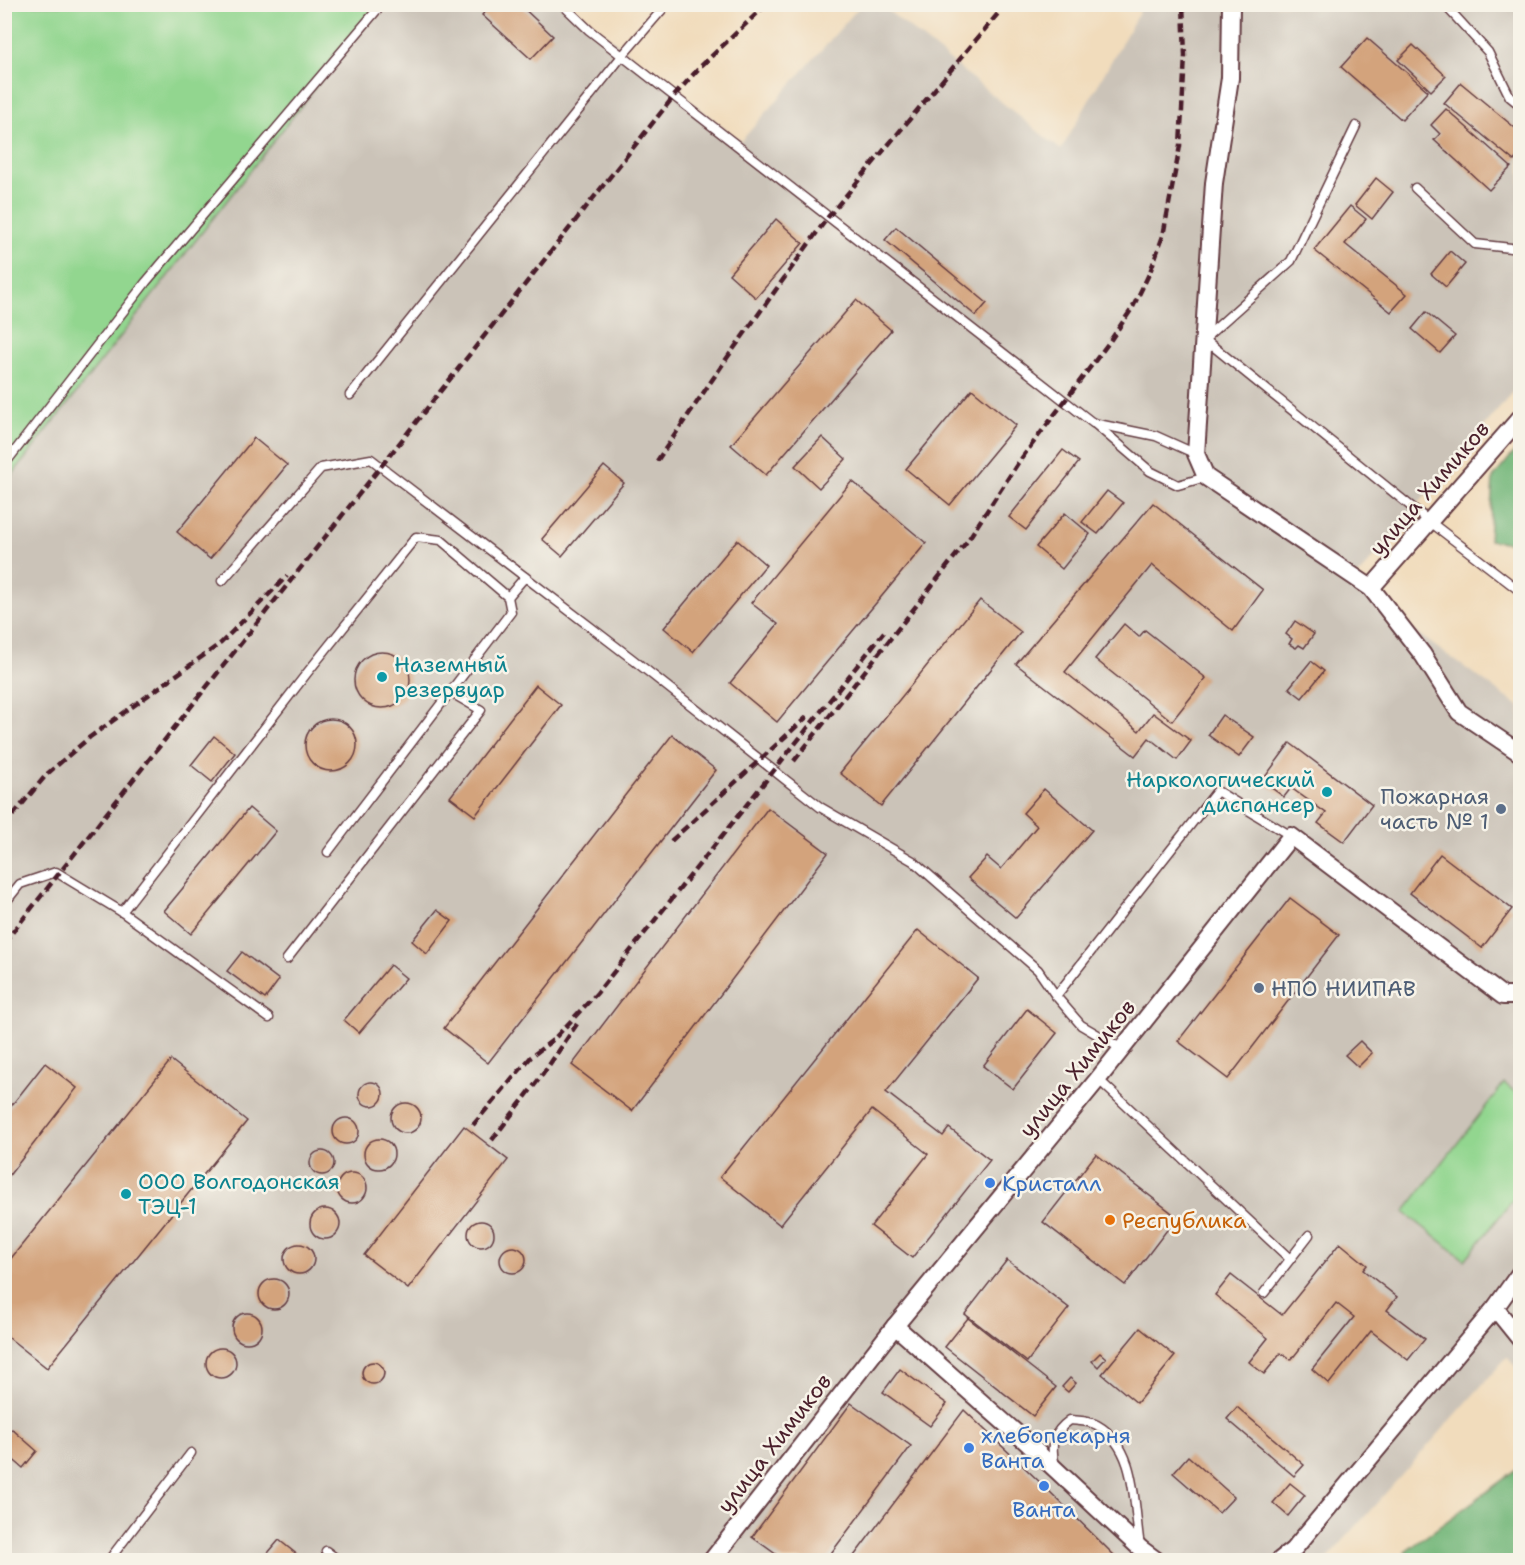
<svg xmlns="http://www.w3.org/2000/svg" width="1525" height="1565" font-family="'Shantell Sans',sans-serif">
<rect width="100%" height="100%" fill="#f7f3e8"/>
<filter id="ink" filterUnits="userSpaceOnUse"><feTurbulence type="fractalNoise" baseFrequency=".0167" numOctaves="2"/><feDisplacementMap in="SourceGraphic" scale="12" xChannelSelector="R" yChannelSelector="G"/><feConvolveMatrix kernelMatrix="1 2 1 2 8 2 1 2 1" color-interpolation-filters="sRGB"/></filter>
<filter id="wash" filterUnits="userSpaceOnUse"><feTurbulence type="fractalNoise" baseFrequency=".008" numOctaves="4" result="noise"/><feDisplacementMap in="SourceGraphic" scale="24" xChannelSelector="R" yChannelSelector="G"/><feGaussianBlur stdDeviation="1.35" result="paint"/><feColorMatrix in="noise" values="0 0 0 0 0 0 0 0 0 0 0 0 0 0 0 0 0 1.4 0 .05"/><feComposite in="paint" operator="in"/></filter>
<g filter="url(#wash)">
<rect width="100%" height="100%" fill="#f1dcbc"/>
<polygon fill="#cbc3b8" points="380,5 569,5 741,141 861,5 881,5 1061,150 1143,5 1520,5 1520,384 1350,585 1520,707 1520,1372 1507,1357 1326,1560 5,1560 4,484"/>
<g fill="#92d68f" stroke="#6e7a5d" stroke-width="1.5">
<polygon points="5,5 380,5 5,484"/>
<polygon points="1504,1083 1520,1096 1520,1191 1465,1260 1404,1212"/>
</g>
<g fill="#75b77a" stroke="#606b52" stroke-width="1.5">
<polygon points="1520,445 1520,544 1489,540 1493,478"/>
<polygon points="1520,1467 1520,1560 1413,1560 1405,1552"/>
</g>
<g id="blocks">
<g fill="#d3a37b">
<polygon points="492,4 519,4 553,36 531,59 482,15"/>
<polygon points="1367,38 1428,91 1402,120 1341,67"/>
<polygon points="1413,45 1446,76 1431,91 1398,60"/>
<polygon points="1461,83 1520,132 1520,153 1514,161 1444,103"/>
<polygon points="1446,109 1511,167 1489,190 1434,140 1440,134 1431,125"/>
<polygon points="1376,178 1393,192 1372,219 1355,205"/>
<polygon points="1350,206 1366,219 1345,244 1407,294 1391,312 1314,250"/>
<polygon points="776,219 803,243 756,298 729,274"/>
<polygon points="896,227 987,303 976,316 885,240"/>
<polygon points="1450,251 1465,264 1446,287 1431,274"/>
<polygon points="856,300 891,330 766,475 731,445"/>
<polygon points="1426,312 1455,336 1440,353 1412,329"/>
<polygon points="972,389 1016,425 950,505 906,469"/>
<polygon points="822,437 846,459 819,488 795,466"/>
<polygon points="254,438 287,465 210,559 177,532"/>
<polygon points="1063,450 1079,462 1026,530 1009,517"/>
<polygon points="604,466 624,483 562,556 542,539"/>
<polygon points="852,481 926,543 777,722 730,683 778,624 751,603"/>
<polygon points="1107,491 1123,503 1098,534 1082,522"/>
<polygon points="1153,503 1263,590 1233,631 1152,565 1065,672 1139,731 1153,713 1191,741 1177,760 1149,738 1135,756 1016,664"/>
<polygon points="1065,513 1090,534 1062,569 1036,547"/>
<polygon points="737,540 766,565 693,652 664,628"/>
<polygon points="980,600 1021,632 881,806 840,773"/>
<polygon points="1295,621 1314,634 1304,648 1299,645 1296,648 1289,644 1292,639 1286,634"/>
<polygon points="1124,624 1139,637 1145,630 1206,678 1172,721 1095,659"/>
<circle cx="382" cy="680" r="28"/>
<polygon points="1311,661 1324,671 1302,698 1289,688"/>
<polygon points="536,685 561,705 475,816 450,797"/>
<polygon points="1222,715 1254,737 1239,757 1208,735"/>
<circle cx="331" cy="745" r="26"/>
<polygon points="672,735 716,770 488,1063 444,1028"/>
<polygon points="214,736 235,753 212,782 191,765"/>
<polygon points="1290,743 1372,805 1344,842 1318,823 1326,813 1291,788 1284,797 1262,781"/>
<polygon points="1044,789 1092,830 1016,918 968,878 987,857 1001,869 1037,826 1023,813"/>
<polygon points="249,808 276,831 191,934 164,911"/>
<polygon points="768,808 828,853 632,1111 572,1065"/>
<polygon points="1440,854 1512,909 1482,948 1410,893"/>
<polygon points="1290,898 1339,935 1228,1079 1178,1041"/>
<polygon points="437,910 452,921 427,954 412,941"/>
<polygon points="918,930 978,978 886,1092 943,1136 949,1128 990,1160 912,1258 871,1226 928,1154 872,1110 780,1225 720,1177"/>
<polygon points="242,952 279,980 265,999 227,971"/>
<polygon points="390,965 406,978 359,1033 344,1020"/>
<polygon points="1027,1009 1057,1033 1013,1089 983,1066"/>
<polygon points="1360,1041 1372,1053 1358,1067 1345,1055"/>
<polygon points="171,1060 247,1121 47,1368 4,1334 4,1267"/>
<polygon points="45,1063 77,1088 4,1182 4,1115"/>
<circle cx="371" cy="1094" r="12"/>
<circle cx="406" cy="1118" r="15"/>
<circle cx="346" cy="1131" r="13"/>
<polygon points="464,1126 508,1160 408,1289 364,1255"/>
<circle cx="379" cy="1154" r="15"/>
<circle cx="322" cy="1163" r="12"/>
<polygon points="1096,1154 1177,1217 1125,1285 1043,1222"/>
<circle cx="352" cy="1188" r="15"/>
<circle cx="325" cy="1224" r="15"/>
<circle cx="481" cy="1234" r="13"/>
<polygon points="1340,1243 1367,1265 1363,1270 1397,1297 1387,1310 1425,1339 1408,1360 1371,1331 1329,1384 1312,1369 1354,1317 1336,1303 1291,1360 1281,1353 1264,1374 1249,1362 1268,1338 1215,1295 1231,1275 1282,1315"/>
<circle cx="299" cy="1259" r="15"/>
<circle cx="513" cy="1260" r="13"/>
<polygon points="1007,1260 1069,1308 1027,1362 965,1314"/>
<circle cx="274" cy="1294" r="15"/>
<circle cx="247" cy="1328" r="15"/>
<polygon points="968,1318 1056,1387 1033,1416 945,1347"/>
<polygon points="1140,1328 1175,1356 1137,1403 1102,1374"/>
<circle cx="221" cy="1363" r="15"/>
<polygon points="1100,1353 1106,1358 1098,1367 1092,1361"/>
<circle cx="373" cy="1373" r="11"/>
<polygon points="900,1369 947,1404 930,1426 883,1392"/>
<polygon points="1070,1378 1076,1383 1068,1392 1062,1387"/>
<polygon points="851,1403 911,1446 826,1560 784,1560 752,1537"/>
<polygon points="1237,1407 1304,1465 1294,1476 1227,1419"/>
<polygon points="964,1410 1044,1486 1119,1560 851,1560"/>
<polygon points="12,1429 37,1451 23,1468 4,1452 4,1437"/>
<polygon points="1188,1456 1234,1497 1219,1513 1173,1473"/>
<polygon points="1290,1483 1305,1495 1288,1516 1273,1503"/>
<polygon points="279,1540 304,1560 262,1560"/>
</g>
</g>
</g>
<g filter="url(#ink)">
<use href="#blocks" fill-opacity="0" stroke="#633b41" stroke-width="1.5"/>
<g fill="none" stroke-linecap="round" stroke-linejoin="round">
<defs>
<g id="lane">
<polyline points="562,4 589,30 1093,423 1156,436 1196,454"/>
<polyline points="1444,4 1488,52 1510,97 1520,105"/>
<polyline points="1356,126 1291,261 1204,339 1429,521 1520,591"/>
<polyline points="1415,188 1475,244 1520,249"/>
<polyline points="350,395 622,56 667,4"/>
<polyline points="1094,423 1150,471 1178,485 1206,477"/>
<polyline points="4,465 146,282 382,4"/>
<polyline points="222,581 321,468 371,459 631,658 820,807 913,861 1038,970 1056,996"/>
<polyline points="508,597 525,577"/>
<polyline points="4,904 20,884 56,872 122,912 269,1018"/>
<polyline points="122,912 307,673 416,537 441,540 508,597 511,612 328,852"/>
<polyline points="287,959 481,710 450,692"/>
<polyline points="1122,1049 1081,1025 1056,996 1217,791 1291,836"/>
<polyline points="1098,1079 1290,1259"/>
<polyline points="1264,1293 1309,1235"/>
<path d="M 1055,1466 C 1050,1445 1052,1433 1070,1420 C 1078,1421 1090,1421 1097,1425 C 1138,1448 1133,1505 1140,1546"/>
<polyline points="326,1551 338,1560"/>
<polyline points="109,1560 191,1453"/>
</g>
<g id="street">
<polyline points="1231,4 1230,78 1214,183 1196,454 1206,477 1371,588 1423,655 1459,712 1520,753"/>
<polyline points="1371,588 1520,418"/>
<polyline points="1495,1308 1520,1339"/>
<polyline points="895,1326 1098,1079 1291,836 1503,996 1520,996"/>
<polyline points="712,1560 895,1326 1023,1439 1141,1549 1156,1560"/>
<polyline points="1280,1560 1293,1550 1495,1308 1520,1273"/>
</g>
</defs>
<use href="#lane" stroke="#633b41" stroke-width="11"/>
<use href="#street" stroke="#633b41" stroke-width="20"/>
<use href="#lane" stroke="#fff" stroke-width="8"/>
<use href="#street" stroke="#fff" stroke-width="16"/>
<g stroke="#4a1f2b" stroke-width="4.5" stroke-dasharray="9 4.5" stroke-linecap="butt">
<polyline points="657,461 727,358 828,217 1006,4"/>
<polyline points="794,761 968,540 1018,463 1110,341 1133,307 1150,272 1163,236 1180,146 1185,56 1183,4"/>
<polyline points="4,826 47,774 90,737 221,643 287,576"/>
<polyline points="671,841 810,714"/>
<polyline points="4,943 674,96 700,67 767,4"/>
<polyline points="473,1125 531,1057 554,1039 597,993 884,632"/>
<polyline points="492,1140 543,1074 577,1024"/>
</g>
</g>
</g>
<g fill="#0f9aa8" stroke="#f7f3e8" stroke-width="2">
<circle cx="382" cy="677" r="6"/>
<circle cx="1327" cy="792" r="6"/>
<circle cx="126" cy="1194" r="6"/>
</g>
<g fill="#5c6f8a" stroke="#f7f3e8" stroke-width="2">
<circle cx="1501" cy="809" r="6"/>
<circle cx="1259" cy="988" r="6"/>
</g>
<g fill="#3f7fe0" stroke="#f7f3e8" stroke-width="2">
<circle cx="990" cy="1183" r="6"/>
<circle cx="969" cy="1448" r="6"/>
<circle cx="1044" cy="1486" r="6"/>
</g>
<circle fill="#e8710a" stroke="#f7f3e8" stroke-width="2" cx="1110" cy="1220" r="6"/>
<g text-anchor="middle" stroke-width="5" stroke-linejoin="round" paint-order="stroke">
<g font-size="22" fill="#4a1f2b" stroke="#f7f3e8">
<text transform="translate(1429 488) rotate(-49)" y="8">улица Химиков</text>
<text transform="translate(1077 1068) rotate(-51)" y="8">улица Химиков</text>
<text transform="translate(774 1443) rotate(-52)" y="8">улица Химиков</text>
</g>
<g font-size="22" fill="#0d838f" stroke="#f7f3e8" text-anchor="start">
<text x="394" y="672">Наземный<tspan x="394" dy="25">резервуар</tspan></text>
<text x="1315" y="787" text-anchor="end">Наркологический<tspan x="1315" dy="25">диспансер</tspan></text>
<text x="138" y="1189">ООО Волгодонская<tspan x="138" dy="25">ТЭЦ-1</tspan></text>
</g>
<g font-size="22" fill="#4e5e75" stroke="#f7f3e8" text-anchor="end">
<text x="1489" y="804">Пожарная<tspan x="1489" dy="25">часть № 1</tspan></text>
<text x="1271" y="996" text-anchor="start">НПО НИИПАВ</text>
</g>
<g font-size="22" fill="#366cbe" stroke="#f7f3e8" text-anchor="start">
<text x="1002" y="1191">Кристалл</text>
<text x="981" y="1443">хлебопекарня<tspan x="981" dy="25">Ванта</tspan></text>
<text x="1044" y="1517" text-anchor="middle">Ванта</text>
</g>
<g font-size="22" fill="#c56008" stroke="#f7f3e8" text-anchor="start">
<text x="1122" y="1228">Республика</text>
</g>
</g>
<rect width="1525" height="1565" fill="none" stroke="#f7f3e8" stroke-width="24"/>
</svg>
